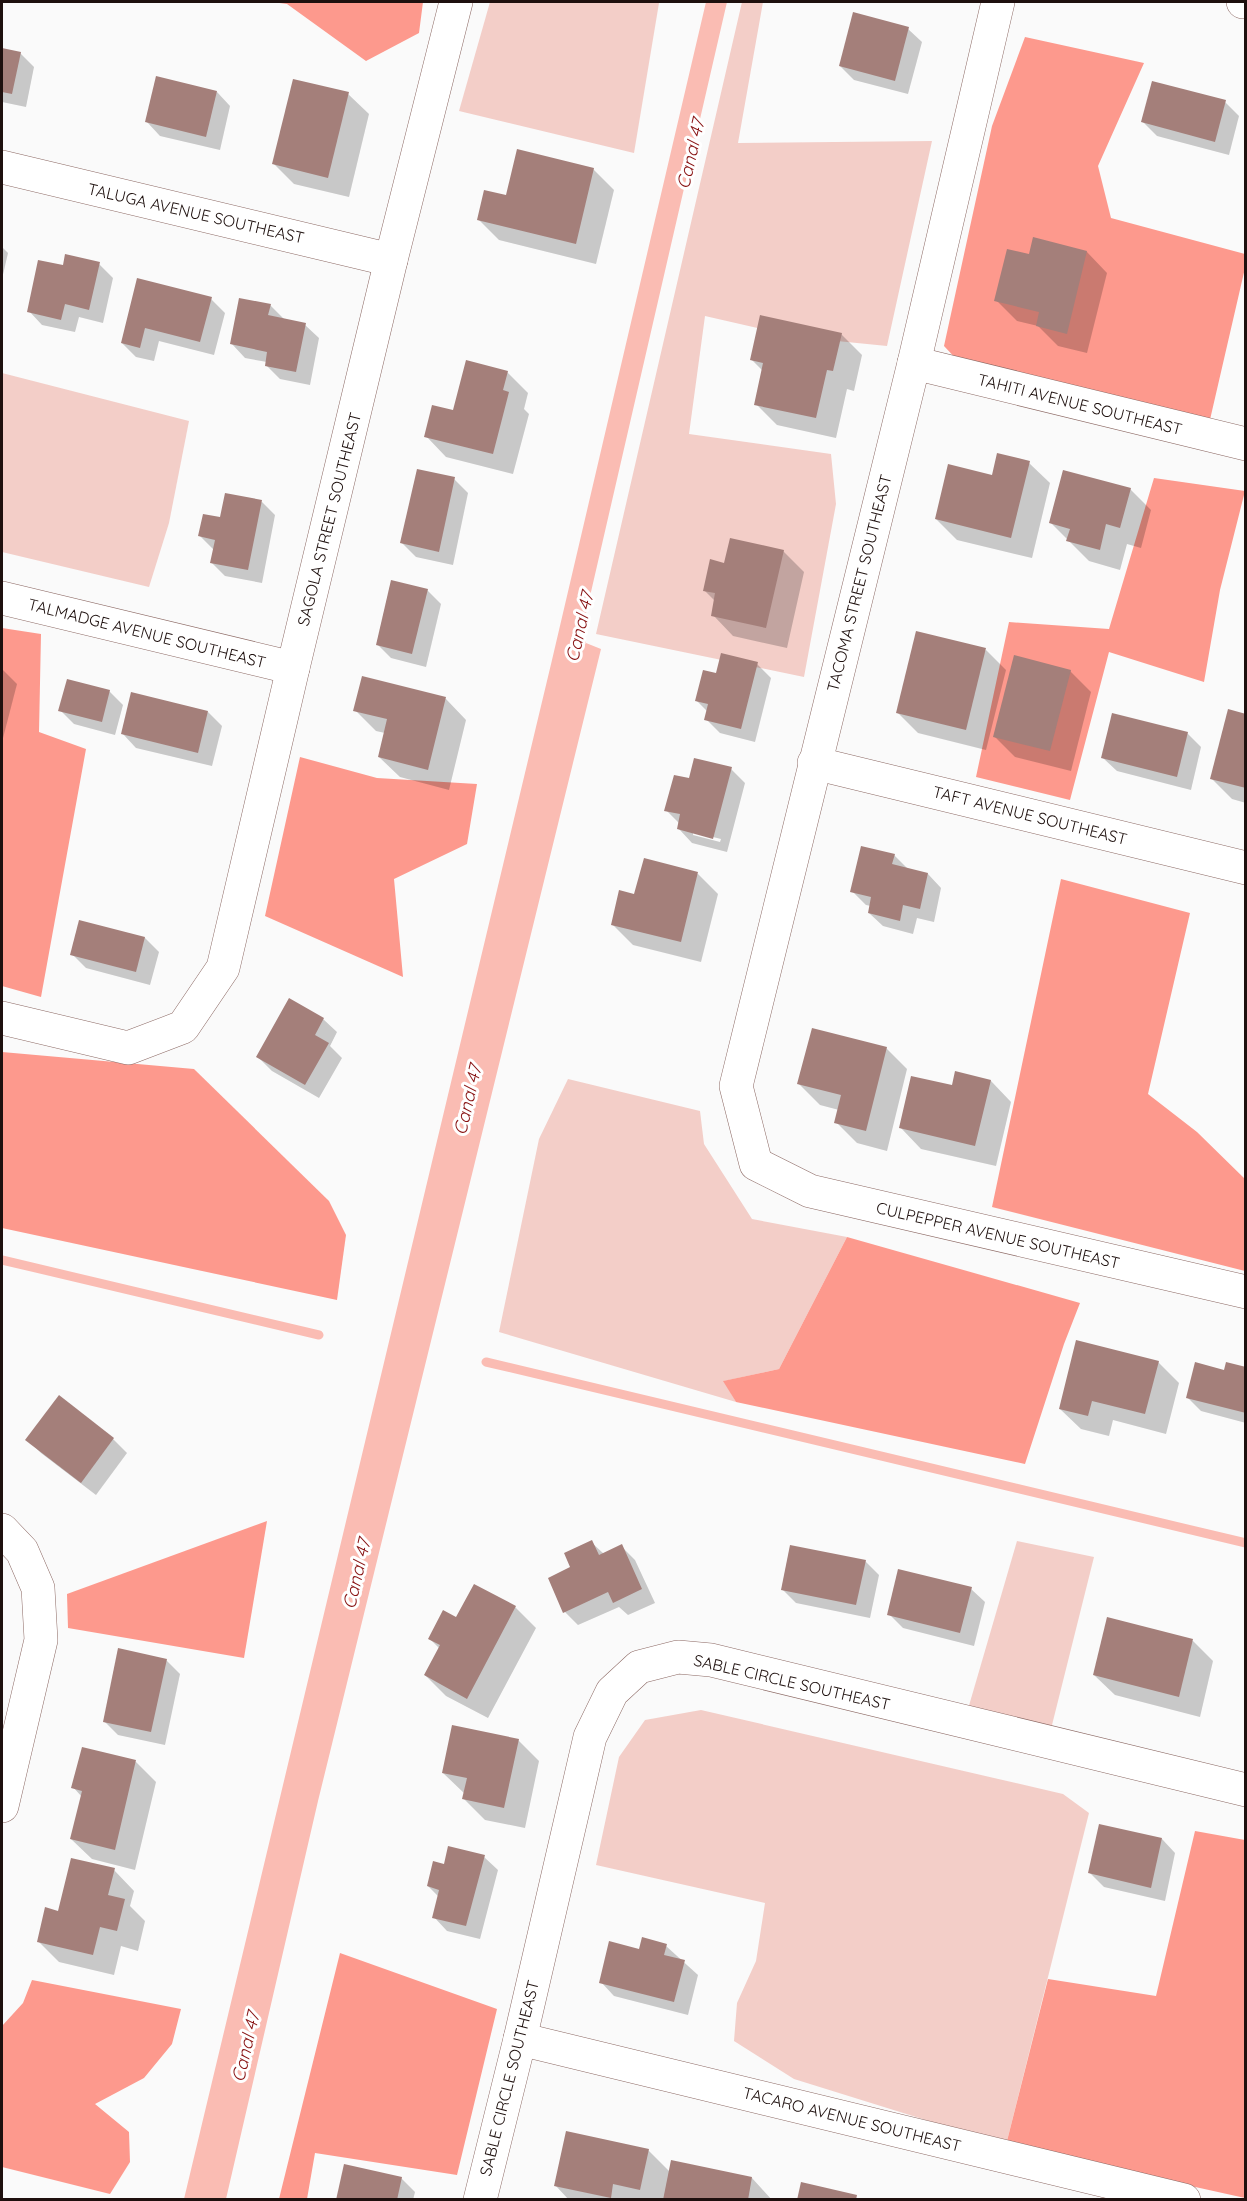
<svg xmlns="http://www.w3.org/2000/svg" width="1247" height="2201" font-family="Quicksand,sans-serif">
<rect width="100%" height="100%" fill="#fafafa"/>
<g fill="#f3cec8">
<polygon points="490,2 659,3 634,153 459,111"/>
<polygon points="742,2 763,2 738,143 932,141 887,346 797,337 705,316 689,434 831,454 836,504 804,677 596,634"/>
<polygon points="2,373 189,421 169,523 149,587 2,552"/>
<polygon points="568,1079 700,1111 704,1144 752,1219 847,1237 779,1369 724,1381 736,1402 499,1332 539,1139"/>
<polygon points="1017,1541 1094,1557 1051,1729 968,1709"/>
<polygon points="701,1710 1063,1794 1089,1813 1006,2145 794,2079 734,2041 737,2003 756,1961 765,1903 596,1865 619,1757 645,1720"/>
</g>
<g fill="#fd998d">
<polygon points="272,2 423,2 419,33 366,61 287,4"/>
<polygon points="1025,37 1144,63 1098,166 1111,218 1245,254 1245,268 1209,424 961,364 944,346 992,126"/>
<polygon points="1154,478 1245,491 1220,590 1204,682 1109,652 1070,800 976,777 1009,622 1109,629"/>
<polygon points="2,628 41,634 39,732 86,749 41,997 2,986"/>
<polygon points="300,757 377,778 477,784 467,844 394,879 403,977 265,916"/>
<polygon points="1061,879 1190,913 1148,1094 1197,1132 1245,1179 1245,1271 992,1207"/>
<polygon points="2,1052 194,1069 329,1201 346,1235 337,1300 2,1228"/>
<polygon points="847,1237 1080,1303 1064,1344 1025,1464 736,1402 723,1381 779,1369"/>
<polygon points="267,1521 244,1658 68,1628 67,1594"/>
<polygon points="1195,1831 1245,1840 1245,2198 1006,2145 1048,1979 1156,1996"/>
<polygon points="340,1953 497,2009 457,2175 315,2153 307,2199 279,2199"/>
<polygon points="32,1980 181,2009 172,2044 144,2078 95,2104 129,2132 130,2162 110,2194 2,2167 2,2026 23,2003"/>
</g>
<polygon fill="#fabcb3" points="706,2 727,2 582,631 586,643 601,649 318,1801 226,2199 184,2199 552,660"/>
<g fill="#0003" fill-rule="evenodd">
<polygon points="908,29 922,42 908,94 854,80 840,66"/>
<polygon points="2,50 20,53 34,67 26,107 2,102"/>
<polygon points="217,92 230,106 220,150 160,136 147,122"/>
<polygon points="348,94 369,114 349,197 294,184 273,163"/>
<polygon points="1225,102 1239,116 1229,155 1157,136 1143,122"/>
<polygon points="593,169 614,190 596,264 499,240 478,219"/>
<polygon points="2,247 8,253 2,279"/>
<polygon points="1087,252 1107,273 1087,353 1058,346 1038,326 1017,321 996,300 1030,256"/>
<polygon points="99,264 113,278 103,323 79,317 75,332 42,325 29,311 64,267"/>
<polygon points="138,280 211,299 225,313 214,355 159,341 154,361 136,357 122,343"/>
<polygon points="270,305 284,319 305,325 319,338 310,385 280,379 266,365 267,362 245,358 232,344"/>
<polygon points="841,334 862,355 854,391 847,389 836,438 777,425 756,404 763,371 752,360"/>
<polygon points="507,372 528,393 524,409 529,414 513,474 446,457 426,436"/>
<polygon points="1029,463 1050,483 1032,558 957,540 936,519 993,477"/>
<polygon points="454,479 468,493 453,565 416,557 402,543"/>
<polygon points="1130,489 1151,510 1141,548 1127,544 1120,570 1089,561 1051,523"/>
<polygon points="262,502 275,515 262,583 225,576 211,562 214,550 200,536 221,519"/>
<polygon points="783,551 804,572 787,648 733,636 713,615 715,601 704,590 725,564"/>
<polygon points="427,590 441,604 426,667 391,658 377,644"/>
<polygon points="986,650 1006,670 986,750 918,733 898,713"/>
<polygon points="757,664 771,678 755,742 720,733 706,719 708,712 696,700 717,674"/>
<polygon points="2,669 17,684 2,742"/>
<polygon points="1070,671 1091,692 1071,771 1015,757 995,737"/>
<polygon points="363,678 446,699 466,720 449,790 400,777 379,757 385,733 376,731 355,710"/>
<polygon points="109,691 123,705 115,735 74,724 60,710"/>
<polygon points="208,712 222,726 212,766 136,748 123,734"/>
<polygon points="1246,716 1246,803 1232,799 1212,779"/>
<polygon points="1187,733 1201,747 1191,790 1117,771 1103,758"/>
<path d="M 731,769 L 745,783 L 727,852 L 692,843 L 679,829 L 680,824 L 666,810 L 690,780 ZM 693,832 L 721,839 L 720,842 L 693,835 Z"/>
<polygon points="894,855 909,870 928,874 941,888 934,922 917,918 913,934 883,926 869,913 871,906 866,905 852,891"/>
<polygon points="698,874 718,894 701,962 633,945 612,924 635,896"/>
<polygon points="80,922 145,938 159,952 150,985 86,968 72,954"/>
<polygon points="323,1019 337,1032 330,1046 342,1058 319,1098 272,1071 258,1057"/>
<polygon points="886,1048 907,1069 887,1151 857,1143 836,1122 839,1110 820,1105 799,1084"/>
<polygon points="991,1081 1011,1102 996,1166 921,1149 901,1128 953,1087"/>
<polygon points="1158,1362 1179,1383 1166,1434 1113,1420 1109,1436 1081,1429 1060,1409"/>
<polygon points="1246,1368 1246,1423 1201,1411 1187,1397"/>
<polygon points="59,1397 113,1439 127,1453 96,1495 41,1453 27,1439"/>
<polygon points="591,1542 604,1554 621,1546 635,1560 655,1603 628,1615 619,1607 578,1625 565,1612 572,1568"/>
<polygon points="865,1561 879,1575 870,1618 796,1603 782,1589"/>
<polygon points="971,1589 985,1602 974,1646 903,1628 889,1614"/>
<polygon points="515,1607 536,1628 488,1718 446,1696 425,1675 440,1649 429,1638 456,1619"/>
<polygon points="1108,1619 1193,1641 1213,1661 1200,1717 1115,1695 1094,1675"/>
<polygon points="166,1660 180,1674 165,1745 118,1735 104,1721"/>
<polygon points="518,1740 539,1761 525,1828 485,1820 464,1799 465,1794 443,1773"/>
<polygon points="83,1748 136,1762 156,1782 135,1870 92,1859 71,1839 82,1797 73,1787"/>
<polygon points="1162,1839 1175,1853 1165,1901 1104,1887 1090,1873"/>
<polygon points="484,1857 498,1870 480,1939 447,1931 434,1917 439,1897 428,1886 445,1866"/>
<polygon points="114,1870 134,1891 130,1906 145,1921 138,1951 121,1946 114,1975 59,1962 38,1941 59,1912"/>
<polygon points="666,1946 698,1975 688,2015 614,1996 601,1982"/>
<polygon points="648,2150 670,2172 752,2178 772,2200 569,2200 556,2186"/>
<polygon points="401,2178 415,2192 413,2200 338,2200"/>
</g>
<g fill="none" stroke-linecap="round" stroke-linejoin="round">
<g stroke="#fabcb3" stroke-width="9">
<polyline points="2,1260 319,1335"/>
<polyline points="486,1362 1246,1543"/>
</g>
</g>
<g fill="#a47f7a">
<polygon points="853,12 909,27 895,81 839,66"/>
<polygon points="2,48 21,52 12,94 2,92"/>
<polygon points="156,76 217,91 206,137 145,122"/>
<polygon points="293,79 349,92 328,178 272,164"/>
<polygon points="1152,81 1226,100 1215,142 1141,122"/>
<polygon points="517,149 594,168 576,244 477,220 484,190 506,195"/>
<polygon points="1033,237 1087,251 1067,334 1036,326 1039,312 994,301 1007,249 1029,254"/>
<polygon points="65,254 100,262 89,310 65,304 61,320 27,312 38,260 63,265"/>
<polygon points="137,278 212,297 200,342 145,328 140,348 121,343"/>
<polygon points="239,298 271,304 268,315 306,323 296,372 265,366 267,352 230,344"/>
<polygon points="760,315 842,333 833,371 827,370 816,418 754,405 763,363 750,360"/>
<polygon points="466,360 508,371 503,390 509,392 493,454 424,437 432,405 453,410"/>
<polygon points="997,453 1030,461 1011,538 935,519 948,464 992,475"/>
<polygon points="417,469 455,477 439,552 400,543"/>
<polygon points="1063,470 1131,488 1120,528 1106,524 1100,550 1066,541 1070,529 1049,523"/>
<polygon points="225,493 262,500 248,570 210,563 215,540 198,536 203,514 220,517"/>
<polygon points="730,538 784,550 766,628 711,616 715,593 703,591 710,559 724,563"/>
<polygon points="391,580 428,589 412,654 376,645"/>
<polygon points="916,631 986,648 966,730 896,713"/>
<polygon points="721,653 758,662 741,729 704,720 708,704 695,701 703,670 716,673"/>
<polygon points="1014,655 1071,670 1050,751 993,737"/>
<polygon points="362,676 446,697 428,770 378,757 387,719 353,711"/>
<polygon points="67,679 110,690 102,722 58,711"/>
<polygon points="131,692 208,711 198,753 121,734"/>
<polygon points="1228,709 1246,714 1246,788 1210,779"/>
<polygon points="1112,713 1188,732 1177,777 1101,758"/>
<polygon points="694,758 732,767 713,839 677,829 680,814 664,811 674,775 689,778"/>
<polygon points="861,846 895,854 892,864 928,873 920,909 903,905 900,921 868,913 871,897 850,892"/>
<polygon points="644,858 698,872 681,942 611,925 619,890 634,894"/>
<polygon points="79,920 145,937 136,972 70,955"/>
<polygon points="289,998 324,1018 315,1035 329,1043 305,1085 256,1057"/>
<polygon points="812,1028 887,1047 866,1131 834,1123 841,1095 797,1084"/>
<polygon points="955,1071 991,1080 975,1146 899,1128 911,1076 952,1085"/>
<polygon points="1076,1340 1159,1361 1145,1414 1092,1401 1088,1416 1059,1409"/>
<polygon points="1195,1362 1224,1370 1226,1362 1246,1367 1246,1413 1186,1398"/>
<polygon points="59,1395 114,1438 81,1483 25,1440"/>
<polygon points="592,1540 599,1555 622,1544 642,1589 613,1603 608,1592 563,1613 548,1578 570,1567 564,1553"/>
<polygon points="790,1545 866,1560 856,1605 781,1590"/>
<polygon points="898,1569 972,1587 960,1633 887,1615"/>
<polygon points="474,1584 516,1606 467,1699 424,1675 440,1645 428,1639 443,1610 456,1617"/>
<polygon points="1107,1617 1193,1639 1179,1697 1093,1675"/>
<polygon points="118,1648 167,1659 151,1732 103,1722"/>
<polygon points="452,1725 519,1739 504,1808 462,1799 467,1778 442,1773"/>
<polygon points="82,1747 136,1760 115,1850 70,1839 82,1791 71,1788"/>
<polygon points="1099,1824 1162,1838 1151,1888 1088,1873"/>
<polygon points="448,1846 485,1855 466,1926 432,1918 439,1890 427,1886 433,1861 444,1864"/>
<polygon points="71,1858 115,1868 108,1895 125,1899 117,1931 100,1927 93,1955 37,1942 45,1907 58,1911"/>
<polygon points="642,1937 667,1944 664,1955 685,1960 674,2002 599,1983 609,1941 639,1949"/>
<polygon points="566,2131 649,2149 640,2190 613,2184 611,2198 554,2186"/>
<polygon points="671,2160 752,2177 748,2200 663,2200"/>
<polygon points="344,2164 402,2177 397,2200 336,2200"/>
<polygon points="801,2182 857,2195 856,2200 797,2200"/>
</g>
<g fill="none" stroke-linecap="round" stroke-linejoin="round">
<defs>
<g id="minor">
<polyline points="998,2 914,363 736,1086 756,1164 810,1191 1246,1292"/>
<polyline points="1243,2 1246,2"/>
<polyline points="2,167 391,260"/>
<polyline points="914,363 1246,444"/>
<polyline points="2,598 293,668"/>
<polyline points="814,763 1246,868"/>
<polyline points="2,1018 128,1048 183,1027 223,968 293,668 391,260 456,2"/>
<polyline points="2,1530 22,1551 38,1588 41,1640 2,1806"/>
<polyline points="520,2039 1184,2200"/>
<polyline points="480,2200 520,2039 590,1737 612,1692 639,1667 678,1657 711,1660 1246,1790"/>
</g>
</defs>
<use href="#minor" stroke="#8d6a65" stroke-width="34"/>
<use href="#minor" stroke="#fff" stroke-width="33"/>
</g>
<g text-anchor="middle" stroke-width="6" stroke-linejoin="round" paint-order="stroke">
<g font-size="16" fill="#1e100e" stroke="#fff">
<text transform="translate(196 213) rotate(13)" y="6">TALUGA AVENUE SOUTHEAST</text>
<text transform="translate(1080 404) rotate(14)" y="6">TAHITI AVENUE SOUTHEAST</text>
<text transform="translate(329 519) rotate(-76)" y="6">SAGOLA STREET SOUTHEAST</text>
<text transform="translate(859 583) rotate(-76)" y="6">TACOMA STREET SOUTHEAST</text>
<text transform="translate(147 633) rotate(14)" y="6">TALMADGE AVENUE SOUTHEAST</text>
<text transform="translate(1030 815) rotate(14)" y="6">TAFT AVENUE SOUTHEAST</text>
<text transform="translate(998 1235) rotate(13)" y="6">CULPEPPER AVENUE SOUTHEAST</text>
<text transform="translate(792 1682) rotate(13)" y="6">SABLE CIRCLE SOUTHEAST</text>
<text transform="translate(509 2078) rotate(-76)" y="6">SABLE CIRCLE SOUTHEAST</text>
<text transform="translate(852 2119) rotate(14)" y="6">TACARO AVENUE SOUTHEAST</text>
</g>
<g font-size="18" font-style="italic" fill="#871010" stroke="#fff">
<text transform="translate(691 154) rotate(-77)" y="6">Canal 47</text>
<text transform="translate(580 627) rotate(-77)" y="6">Canal 47</text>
<text transform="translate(468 1100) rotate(-77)" y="6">Canal 47</text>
<text transform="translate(357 1574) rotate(-77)" y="6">Canal 47</text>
<text transform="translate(246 2047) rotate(-77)" y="6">Canal 47</text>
</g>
</g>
<rect width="1247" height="2201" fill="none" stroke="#1e100e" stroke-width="6"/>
</svg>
